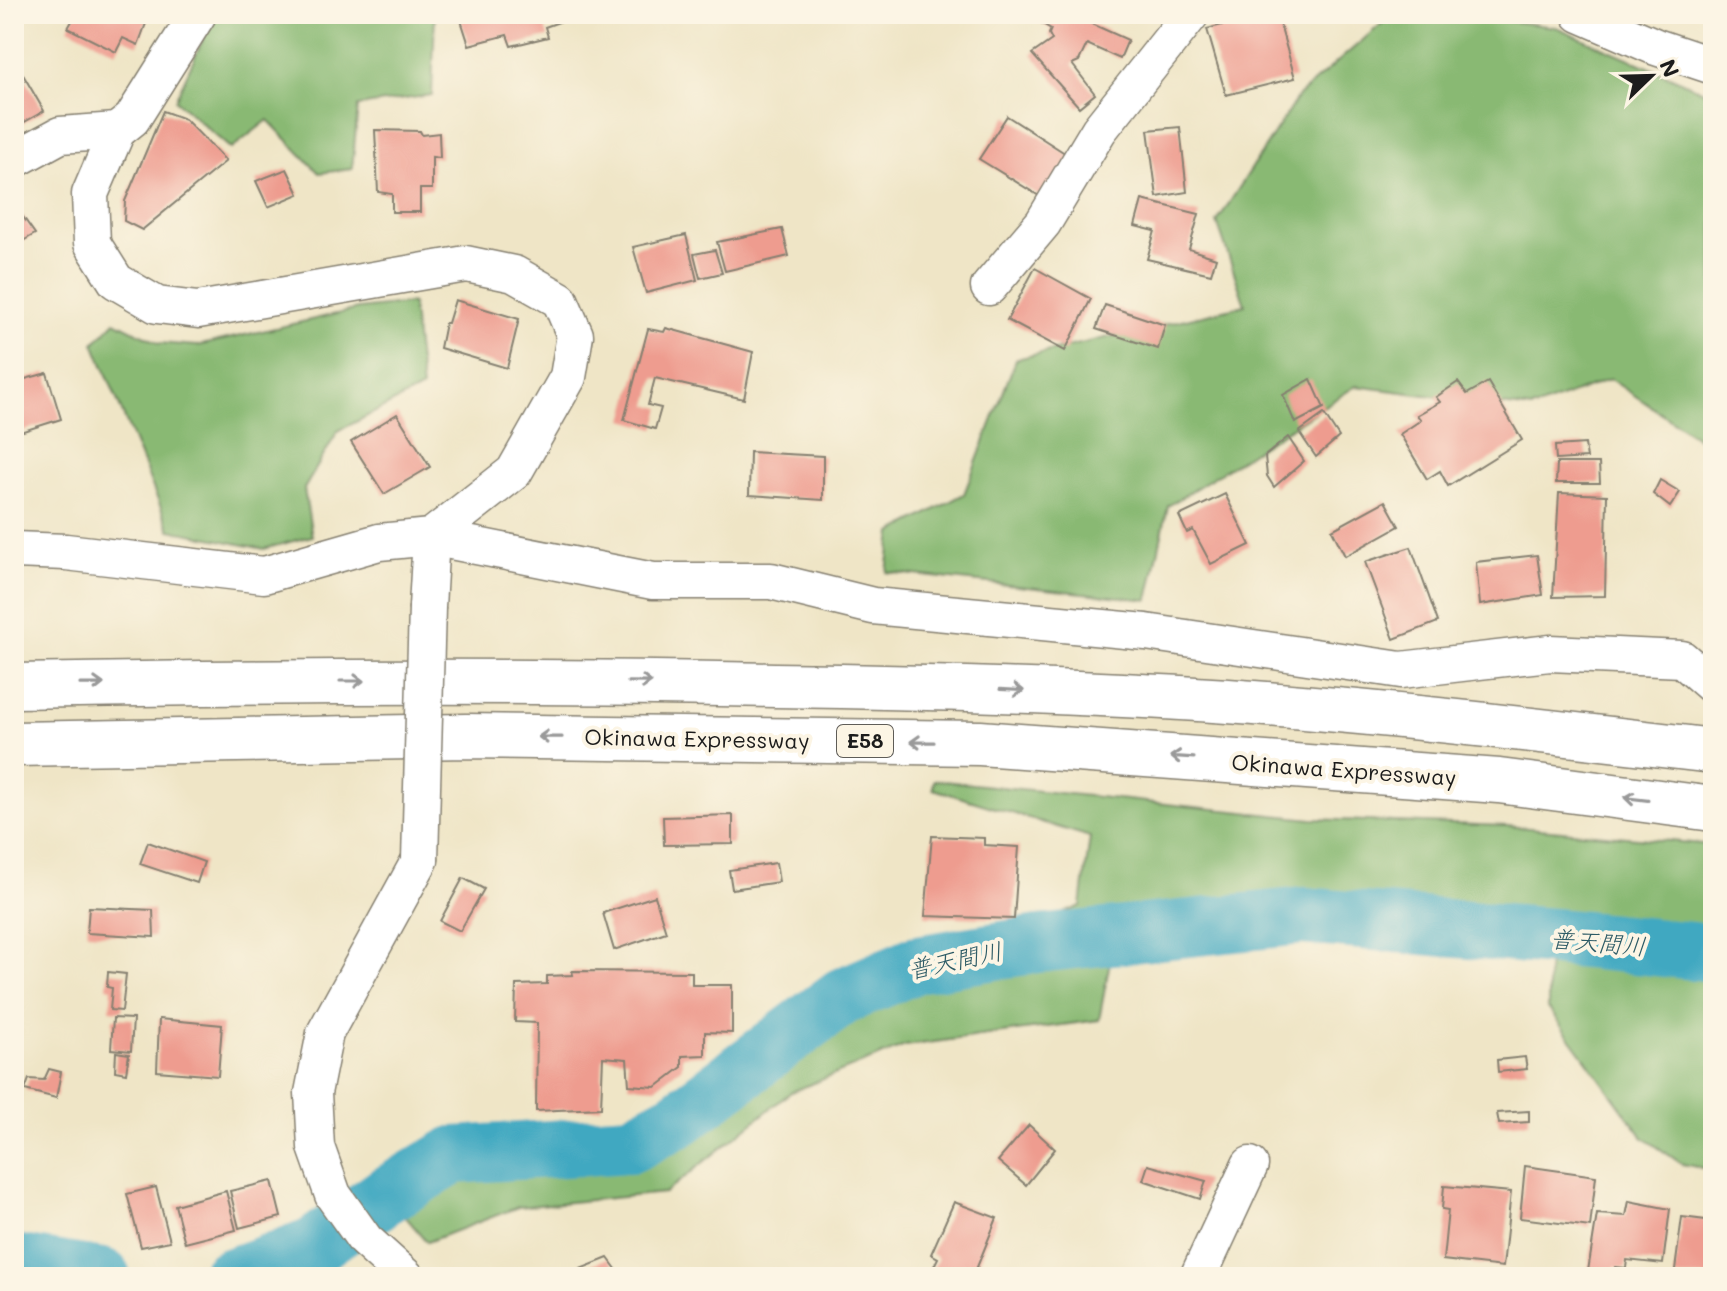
<svg xmlns="http://www.w3.org/2000/svg" width="1727" height="1291" font-family="Mali,'Klee One',sans-serif">
<rect width="100%" height="100%" fill="#fcf5e5"/>
<filter id="ink" filterUnits="userSpaceOnUse"><feTurbulence type="fractalNoise" baseFrequency=".0125" numOctaves="2"/><feDisplacementMap in="SourceGraphic" scale="16" xChannelSelector="R" yChannelSelector="G"/><feConvolveMatrix kernelMatrix="1 2 1 2 8 2 1 2 1" color-interpolation-filters="sRGB"/></filter>
<filter id="wash" filterUnits="userSpaceOnUse"><feTurbulence type="fractalNoise" baseFrequency=".006" numOctaves="4" result="noise"/><feDisplacementMap in="SourceGraphic" scale="32" xChannelSelector="R" yChannelSelector="G"/><feGaussianBlur stdDeviation="1.8" result="paint"/><feColorMatrix in="noise" values="0 0 0 0 0 0 0 0 0 0 0 0 0 0 0 0 0 1.4 0 .05"/><feComposite in="paint" operator="in"/></filter>
<g filter="url(#wash)">
<rect width="100%" height="100%" fill="#efe5c6"/>
<g fill="#89b973" stroke="#526a48" stroke-width="2">
<polygon points="219,14 435,14 432,95 358,106 352,169 319,173 268,120 231,149 175,100 208,28"/>
<polygon points="1393,14 1453,14 1556,27 1713,95 1713,448 1610,379 1532,409 1356,386 1168,506 1148,600 887,572 892,533 964,494 1016,359 1245,305 1217,222 1299,95"/>
<polygon points="412,303 422,388 338,431 304,489 312,536 264,549 170,530 94,343 115,321 159,343 197,346 358,309"/>
<polygon points="934,780 1312,819 1507,826 1713,845 1713,1170 1682,1164 1643,1137 1548,1008 1548,952 1338,929 1276,941 1111,956 1099,1020 905,1046 791,1092 665,1193 518,1207 427,1242 381,1188 484,1144 636,1133 918,949 1023,930 1081,906 1090,837 933,789"/>
</g>
<g fill="none" stroke-linecap="round" stroke-linejoin="round">
<g stroke="#41a8c1" stroke-width="58">
<polyline points="14,1263 102,1277"/>
<polyline points="229,1277 313,1247 385,1196 454,1155 631,1144 678,1119 843,996 917,964 1038,944 1303,916 1565,938 1713,953"/>
</g>
</g>
<g id="blocks">
<g fill="#ee9c8f">
<polygon points="76,14 141,14 148,18 138,45 123,38 116,52 68,28"/>
<polygon points="459,14 559,14 562,21 545,27 548,37 511,46 507,35 469,45"/>
<polygon points="1039,14 1070,14 1128,40 1120,59 1087,44 1079,61 1072,64 1095,94 1079,107 1032,54 1052,40 1049,34 1051,29 1036,20"/>
<polygon points="1263,14 1277,14 1295,78 1226,95 1207,29"/>
<polygon points="14,59 44,111 14,128"/>
<polygon points="163,111 185,119 226,161 142,230 124,221 125,201"/>
<polygon points="1007,116 1071,157 1044,199 979,159"/>
<polygon points="1180,127 1187,192 1157,197 1148,130"/>
<polygon points="375,130 420,131 422,135 439,133 440,158 432,157 432,189 420,189 420,212 392,212 392,194 378,192"/>
<polygon points="287,169 299,194 268,207 256,181"/>
<polygon points="1142,200 1199,214 1189,249 1216,258 1211,274 1147,259 1155,231 1135,226"/>
<polygon points="14,204 35,234 14,246"/>
<polygon points="782,229 789,256 725,271 717,242"/>
<polygon points="686,235 697,280 646,293 633,247"/>
<polygon points="715,250 722,273 700,278 694,254"/>
<polygon points="1035,268 1091,299 1065,351 1007,320"/>
<polygon points="455,300 519,319 507,368 440,348 445,323 448,323"/>
<polygon points="1105,305 1165,325 1158,349 1096,329"/>
<polygon points="666,328 753,352 744,399 655,378 648,405 661,408 655,429 624,420 648,329 664,332"/>
<polygon points="47,373 61,419 14,434 14,382"/>
<polygon points="1311,379 1324,408 1295,423 1283,395"/>
<polygon points="1458,382 1467,394 1488,382 1522,440 1448,486 1440,471 1427,479 1400,434 1421,420 1417,415 1440,402 1436,397"/>
<polygon points="397,414 430,467 384,494 351,442"/>
<polygon points="1324,414 1339,437 1316,457 1299,432"/>
<polygon points="1288,437 1304,461 1274,487 1267,476 1265,456"/>
<polygon points="1585,444 1587,458 1556,460 1555,446"/>
<polygon points="750,452 823,456 823,500 749,495"/>
<polygon points="1557,463 1599,463 1600,483 1556,483"/>
<polygon points="1660,480 1680,492 1670,507 1653,494"/>
<polygon points="1559,493 1607,495 1605,596 1553,597"/>
<polygon points="1225,494 1250,545 1211,564 1193,530 1187,533 1179,516"/>
<polygon points="1385,501 1399,526 1345,556 1332,530"/>
<polygon points="1411,547 1438,622 1394,639 1365,562"/>
<polygon points="1537,555 1543,595 1480,605 1476,562"/>
<polygon points="733,815 733,844 664,845 663,817"/>
<polygon points="932,836 984,838 984,845 1019,847 1014,919 925,916"/>
<polygon points="148,842 204,862 197,883 140,864"/>
<polygon points="776,863 779,882 732,889 729,870"/>
<polygon points="463,878 484,889 460,931 440,921"/>
<polygon points="655,896 666,932 614,950 603,913"/>
<polygon points="89,907 153,910 154,937 87,933"/>
<polygon points="572,971 692,972 692,985 732,985 732,1033 705,1032 705,1055 682,1056 682,1067 656,1087 629,1085 627,1059 603,1057 601,1108 536,1111 537,1023 515,1022 516,985 547,984 547,976 573,975"/>
<polygon points="108,972 126,974 122,1011 110,1010 112,988 107,987"/>
<polygon points="113,1018 133,1019 131,1051 111,1049"/>
<polygon points="159,1019 222,1025 218,1076 157,1071"/>
<polygon points="116,1052 129,1054 126,1073 115,1071"/>
<polygon points="1525,1057 1527,1069 1498,1072 1497,1060"/>
<polygon points="49,1069 61,1072 56,1098 25,1090 29,1079 44,1080"/>
<polygon points="1529,1111 1529,1122 1499,1124 1497,1113"/>
<polygon points="1029,1125 1055,1149 1026,1185 998,1161"/>
<polygon points="1148,1165 1206,1181 1200,1199 1143,1180"/>
<polygon points="1525,1166 1596,1176 1590,1227 1520,1218"/>
<polygon points="272,1181 281,1217 239,1228 230,1191"/>
<polygon points="1444,1186 1511,1192 1503,1267 1443,1260 1448,1210 1442,1209"/>
<polygon points="156,1187 170,1241 141,1247 127,1194"/>
<polygon points="226,1191 236,1230 185,1243 175,1205"/>
<polygon points="1629,1201 1670,1209 1663,1264 1627,1260 1626,1268 1615,1267 1614,1276 1588,1271 1597,1214 1626,1216"/>
<polygon points="954,1202 997,1218 973,1277 951,1277 933,1268 938,1258 931,1254"/>
<polygon points="1682,1217 1713,1221 1713,1270 1710,1277 1674,1277"/>
<polygon points="608,1258 622,1277 571,1277 580,1269"/>
</g>
</g>
</g>
<g filter="url(#ink)">
<use href="#blocks" fill-opacity="0" stroke="#868071" stroke-width="2"/>
<g fill="none" stroke-linecap="round" stroke-linejoin="round">
<defs>
<g id="street">
<polyline points="198,14 132,119 117,131 90,194 92,243 116,281 157,305 198,310 466,264 514,274 560,300 575,335 568,377 514,472 431,537 427,607"/>
<polyline points="1580,14 1656,47 1713,66"/>
<polyline points="14,160 60,135 117,131"/>
<polyline points="989,287 1043,223 1099,130 1191,14"/>
<polyline points="14,550 66,552 264,575 379,542 431,537 653,581 771,581 873,606 1146,632 1401,670 1550,653 1682,659 1713,686"/>
<polyline points="406,1277 365,1240 333,1195 316,1147 313,1093 325,1033 420,860"/>
<polyline points="1198,1277 1250,1165"/>
</g>
<g id="highway">
<path d="M 14,686 C 268,681 521,680 775,685 C 926,687 1077,691 1228,701 C 1390,713 1552,732 1713,751"/>
<polyline points="14,744 466,736 980,743 1499,781 1713,809"/>
</g>
</defs>
<use href="#street" stroke="#868071" stroke-width="39"/>
<use href="#highway" stroke="#868071" stroke-width="47"/>
<use href="#street" stroke="#fff" stroke-width="36"/>
<use href="#highway" stroke="#fff" stroke-width="44"/>
<defs>
<polyline id="street-bridge" points="420,860 427,607"/>
</defs>
<use href="#street-bridge" stroke="#868071" stroke-width="39" stroke-linecap="butt"/>
<use href="#street-bridge" stroke="#fff" stroke-width="36"/>
</g>
<defs><path id="oneway-shaft" d="M-6 0H5M1.5-3L5.5 0L1.5 3" fill="none" stroke-width="1.6" stroke-linecap="round" stroke-linejoin="round" transform="scale(2)"/></defs>
<g stroke="#999">
<use href="#oneway-shaft" transform="translate(352 681)"/>
<use href="#oneway-shaft" transform="translate(640 682) rotate(1)"/>
<use href="#oneway-shaft" transform="translate(92 684) rotate(-1)"/>
<use href="#oneway-shaft" transform="translate(1012 690) rotate(3)"/>
<use href="#oneway-shaft" transform="translate(550 737) rotate(-179)"/>
<use href="#oneway-shaft" transform="translate(922 742) rotate(-179)"/>
<use href="#oneway-shaft" transform="translate(1182 757) rotate(-176)"/>
<use href="#oneway-shaft" transform="translate(1636 799) rotate(-173)"/>
</g>
</g>
<g text-anchor="middle" stroke-width="8" stroke-linejoin="round" paint-order="stroke">
<rect fill="#fcf5e5" stroke="#5f5d58" stroke-width="2" x="837" y="725" width="56" height="32" rx="6"/>
<g font-size="20" font-weight="bold" fill="#1c1c1c">
<text x="865" y="748">E58</text>
</g>
<g font-size="22" fill="#1c1c1c" stroke="#fcf5e5">
<text transform="translate(697 739) rotate(1)" y="8">Okinawa Expressway</text>
<text transform="translate(1344 770) rotate(4)" y="8">Okinawa Expressway</text>
</g>
<g font-size="24" font-style="italic" fill="#2d5b66" stroke="#fcf5e5">
<text transform="translate(1598 943) rotate(5)" y="8">普天間川</text>
<text transform="translate(955 961) rotate(-12)" y="8">普天間川</text>
</g>
</g>
<rect width="1727" height="1291" fill="none" stroke="#fcf5e5" stroke-width="48"/>
<g transform="translate(1651 76) rotate(67)" stroke="#fcf5e5" stroke-width="6" paint-order="stroke">
<path d="M0-6L14 30L0 20L-14 30Z" fill="#1c1c1c"/>
<text y="-12" font-size="22" font-weight="bold" text-anchor="middle" fill="#1c1c1c">N</text>
</g>
</svg>
